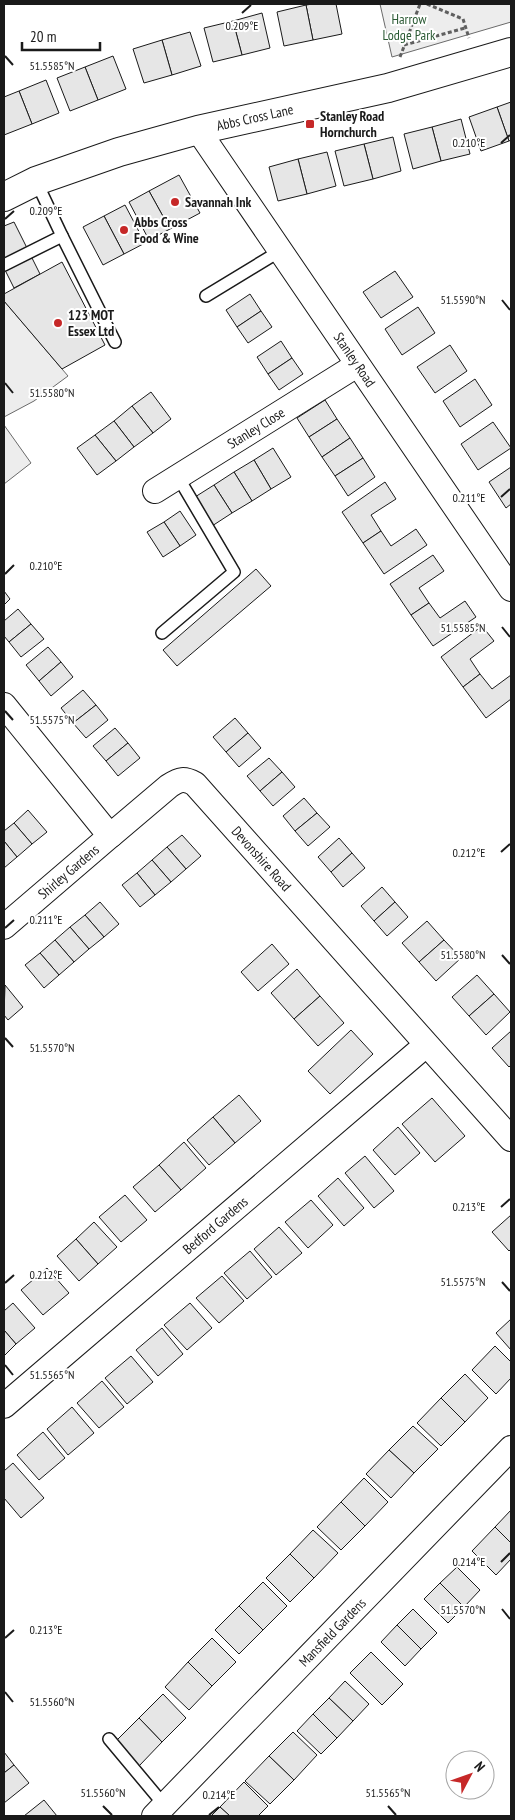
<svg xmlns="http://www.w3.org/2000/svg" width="515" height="1820" font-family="'PT Sans Narrow',sans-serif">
<rect width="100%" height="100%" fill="#fff"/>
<g fill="#ededed" stroke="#6a6a6a">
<polygon points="380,4 511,4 511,22 392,57"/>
<polygon points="4,301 68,376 34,401 4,417"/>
<polygon points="4,425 31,463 4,484"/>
</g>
<g fill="#e6e6e6" stroke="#1a1a1a">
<polygon points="313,4 336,4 342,34 313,40 306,5"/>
<polygon points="306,5 313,40 284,46 277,12"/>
<polygon points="262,13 270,48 242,55 233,21"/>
<polygon points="233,21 242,55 213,62 204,28"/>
<polygon points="190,32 201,66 172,75 162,40"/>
<polygon points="162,40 172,75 144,83 133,49"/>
<polygon points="113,56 126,89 98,100 85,67"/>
<polygon points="85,67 98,100 70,111 57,78"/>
<polygon points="46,80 59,113 32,124 19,91"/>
<polygon points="19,91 32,124 4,135 4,97"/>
<polygon points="511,102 511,140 509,141 497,107"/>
<polygon points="497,107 509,141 481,151 469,117"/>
<polygon points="461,119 470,154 441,161 432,127"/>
<polygon points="432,127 441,161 413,169 404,134"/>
<polygon points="393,137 401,171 373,179 364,144"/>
<polygon points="364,144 373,179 344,186 335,151"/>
<polygon points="327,152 336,186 307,194 298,159"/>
<polygon points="298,159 307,194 278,201 269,167"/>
<polygon points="179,175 200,213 170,229 149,191"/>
<polygon points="149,191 170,229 149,240 129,202"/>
<polygon points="125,205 145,243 124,254 104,216"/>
<polygon points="104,216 124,254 103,265 83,227"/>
<polygon points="14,222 40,274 14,288 4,268 4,226"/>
<polygon points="62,262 105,345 62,369 4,301 4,294"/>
<polygon points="395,271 413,297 381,318 363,292"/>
<polygon points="250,294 261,311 237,327 226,310"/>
<polygon points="418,307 435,333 402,355 385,329"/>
<polygon points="261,311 272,327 248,343 237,327"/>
<polygon points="281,341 292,358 268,374 257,357"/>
<polygon points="450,345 467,371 435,393 417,367"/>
<polygon points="292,358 303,374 279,390 268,374"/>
<polygon points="475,379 492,405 460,427 443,401"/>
<polygon points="151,392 171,419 153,433 132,406"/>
<polygon points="325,400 337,419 309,437 297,418"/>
<polygon points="132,406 153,433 134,447 114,421"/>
<polygon points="337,419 350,438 322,457 309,437"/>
<polygon points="114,421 134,447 116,461 95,435"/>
<polygon points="493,422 511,448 478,470 461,444"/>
<polygon points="95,435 116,461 97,475 77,448"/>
<polygon points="350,438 363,458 335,476 322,457"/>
<polygon points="273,448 291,477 271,489 254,460"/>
<polygon points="363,458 375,477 348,496 335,476"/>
<polygon points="254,460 271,489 252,501 234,472"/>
<polygon points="511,467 511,504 506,508 489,482"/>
<polygon points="234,472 252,501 232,513 214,485"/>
<polygon points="385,482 396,499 371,515 381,531 363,543 342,512"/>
<polygon points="214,485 232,513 212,526 195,497"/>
<polygon points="180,511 196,535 180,546 164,522"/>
<polygon points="164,522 180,546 163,557 147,532"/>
<polygon points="416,529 427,545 384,574 363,543 381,531 391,546"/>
<polygon points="433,555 444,571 419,588 429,603 411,615 390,584"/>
<polygon points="256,569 271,586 177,666 163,650"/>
<polygon points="4,591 10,599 4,605"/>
<polygon points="465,601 476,617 433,646 411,615 429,603 440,618"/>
<polygon points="18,609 31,624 9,642 4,636 4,621"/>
<polygon points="31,624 44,639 21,657 9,642"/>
<polygon points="482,626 494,641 470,659 480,674 463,687 441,657"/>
<polygon points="48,647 61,662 39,681 26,665"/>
<polygon points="61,662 73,677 51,696 39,681"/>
<polygon points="480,674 492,689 511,675 511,699 486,718 463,687"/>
<polygon points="83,690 96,705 73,723 61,708"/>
<polygon points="96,705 108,720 86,738 73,723"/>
<polygon points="235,718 248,733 226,752 213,737"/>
<polygon points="115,728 128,743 106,761 93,746"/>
<polygon points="248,733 261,748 239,767 226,752"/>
<polygon points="128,743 140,758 118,776 106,761"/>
<polygon points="269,758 282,772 260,791 247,776"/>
<polygon points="282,772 295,787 273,806 260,791"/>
<polygon points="304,798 317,813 295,831 283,816"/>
<polygon points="28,810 47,832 32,844 14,823"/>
<polygon points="317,813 330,827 308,846 295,831"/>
<polygon points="14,823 32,844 17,857 4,841 4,831"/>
<polygon points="182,835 201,856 186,869 167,847"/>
<polygon points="339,838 352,853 331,872 318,857"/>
<polygon points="4,841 17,857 4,868"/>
<polygon points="167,847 186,869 171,882 152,860"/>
<polygon points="352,853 365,868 343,887 331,872"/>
<polygon points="152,860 171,882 155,895 137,873"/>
<polygon points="137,873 155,895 140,907 122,885"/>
<polygon points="382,887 395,902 374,921 361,906"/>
<polygon points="100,902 119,924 104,937 85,915"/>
<polygon points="395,902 408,917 387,936 374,921"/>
<polygon points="85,915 104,937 89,949 70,927"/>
<polygon points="427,921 444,940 419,962 402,943"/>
<polygon points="70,927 89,949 74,962 55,940"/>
<polygon points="55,940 74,962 59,975 40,953"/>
<polygon points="444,940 461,958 436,981 419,962"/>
<polygon points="272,944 289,964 258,991 241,972"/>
<polygon points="40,953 59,975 44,988 25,965"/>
<polygon points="297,969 320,996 294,1019 271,993"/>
<polygon points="477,975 494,994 469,1016 452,997"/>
<polygon points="5,985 23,1007 8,1020 4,1015"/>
<polygon points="494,994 510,1012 486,1035 469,1016"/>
<polygon points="320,996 344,1023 318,1046 294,1019"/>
<polygon points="351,1030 373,1054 330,1094 308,1071"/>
<polygon points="511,1031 511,1065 509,1067 492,1048"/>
<polygon points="239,1095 261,1121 235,1143 213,1117"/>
<polygon points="432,1098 465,1136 435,1162 402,1124"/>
<polygon points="213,1117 235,1143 209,1165 187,1140"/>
<polygon points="398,1127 420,1153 395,1175 373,1150"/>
<polygon points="184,1142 206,1168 181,1190 159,1165"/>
<polygon points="365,1156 394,1191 374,1208 345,1173"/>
<polygon points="159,1165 181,1190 155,1212 133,1187"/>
<polygon points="338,1178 364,1208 344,1226 318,1196"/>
<polygon points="125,1195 147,1220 121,1242 99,1217"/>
<polygon points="311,1200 333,1225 308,1248 285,1222"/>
<polygon points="511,1215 511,1249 509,1251 492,1232"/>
<polygon points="94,1222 117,1247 98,1264 76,1239"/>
<polygon points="279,1227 302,1253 276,1275 254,1249"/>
<polygon points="76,1239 98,1264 79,1281 57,1256"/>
<polygon points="250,1251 272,1277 247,1299 224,1273"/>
<polygon points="47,1268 69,1293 43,1315 21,1290"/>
<polygon points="222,1276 244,1301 219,1323 196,1298"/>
<polygon points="13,1303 35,1328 16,1344 4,1330 4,1311"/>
<polygon points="190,1303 212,1328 187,1350 164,1325"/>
<polygon points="511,1319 511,1350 496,1333"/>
<polygon points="162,1328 183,1354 158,1376 136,1350"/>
<polygon points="4,1330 16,1344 4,1356"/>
<polygon points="495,1346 511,1362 511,1378 496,1394 472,1370"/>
<polygon points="131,1356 153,1382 127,1404 105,1378"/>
<polygon points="465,1374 488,1398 465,1422 441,1398"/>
<polygon points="102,1381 124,1407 99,1428 77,1403"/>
<polygon points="441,1398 465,1422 441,1446 417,1423"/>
<polygon points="72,1407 94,1433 68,1455 47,1429"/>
<polygon points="413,1426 438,1449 414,1473 389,1450"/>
<polygon points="43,1432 65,1458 39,1480 17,1455"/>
<polygon points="389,1450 414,1473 391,1498 366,1474"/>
<polygon points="13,1463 44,1498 21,1518 4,1498 4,1471"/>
<polygon points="364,1478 388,1502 365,1526 341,1502"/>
<polygon points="341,1502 365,1526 341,1550 317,1527"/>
<polygon points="511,1510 511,1543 495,1527"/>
<polygon points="495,1527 511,1543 511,1559 496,1575 472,1551"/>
<polygon points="313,1530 338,1553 314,1578 290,1554"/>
<polygon points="290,1554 314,1578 290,1602 266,1578"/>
<polygon points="457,1567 480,1590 464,1607 440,1583"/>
<polygon points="263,1582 287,1606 263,1630 239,1606"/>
<polygon points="440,1583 464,1607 448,1623 424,1599"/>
<polygon points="239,1606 263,1630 239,1654 215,1630"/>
<polygon points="413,1609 437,1633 421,1649 397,1625"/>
<polygon points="397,1625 421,1649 405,1666 381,1642"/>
<polygon points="212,1638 236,1662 212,1686 188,1662"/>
<polygon points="371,1652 403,1684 382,1705 350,1673"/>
<polygon points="188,1662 212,1686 189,1710 165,1687"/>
<polygon points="345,1681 369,1704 353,1721 329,1698"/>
<polygon points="163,1694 186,1718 162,1742 139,1718"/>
<polygon points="329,1698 353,1721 337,1738 313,1714"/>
<polygon points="313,1714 337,1738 321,1754 297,1731"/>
<polygon points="139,1718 162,1742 139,1766 115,1742"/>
<polygon points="293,1732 317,1755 294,1780 269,1756"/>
<polygon points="4,1752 14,1765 4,1773"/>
<polygon points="269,1756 294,1780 270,1804 245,1781"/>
<polygon points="14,1765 29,1783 4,1803 4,1773"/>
<polygon points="244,1782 268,1806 258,1816 230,1816 220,1807"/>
<polygon points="44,1800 57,1816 24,1816"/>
<polygon points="220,1807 230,1816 211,1816"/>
</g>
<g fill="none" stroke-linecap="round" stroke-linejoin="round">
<defs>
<g id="lane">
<polyline points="62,236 115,342"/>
<polyline points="4,265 62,236 36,181"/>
<polyline points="206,296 280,251"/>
<polyline points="162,633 234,572 178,477"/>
<polyline points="109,1739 165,1806"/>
</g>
<g id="street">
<path id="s1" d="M 198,130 L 511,589"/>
<path id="s2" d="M 155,491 L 357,365"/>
<path id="s3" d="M 4,705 L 110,836 L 169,786 C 180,779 184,778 195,784 L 511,1139"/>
<path id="s4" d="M 4,927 L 110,836"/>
<path id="s5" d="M 4,1406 L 426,1045"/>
<path id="s6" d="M 154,1816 L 511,1448"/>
</g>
<g id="secondary">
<path id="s7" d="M 4,197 L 36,181 L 119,152 L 198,130 L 388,88 L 511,52"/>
</g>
</defs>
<use href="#lane" stroke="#1a1a1a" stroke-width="14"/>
<use href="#street" stroke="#1a1a1a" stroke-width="26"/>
<use href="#secondary" stroke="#1a1a1a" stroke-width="30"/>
<g stroke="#5f5f5f" stroke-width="3" stroke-dasharray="4 2.5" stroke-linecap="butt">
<polyline points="427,4 463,19 469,38"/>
<polyline points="404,45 465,28"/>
<polyline points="400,57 420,4"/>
</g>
<use href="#lane" stroke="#fff" stroke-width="11"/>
<use href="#street" stroke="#fff" stroke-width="24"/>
<use href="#secondary" stroke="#fff" stroke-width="28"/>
</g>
<path fill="none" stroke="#1a1a1a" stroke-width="2" d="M 242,13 L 251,5M 5,56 L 13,65M 501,143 L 510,135M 5,219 L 14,211M 502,300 L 510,310M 5,383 L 13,393M 501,497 L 510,489M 5,574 L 14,565M 502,627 L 510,637M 5,711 L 13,720M 501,852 L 510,844M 5,928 L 14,920M 502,955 L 510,964M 5,1038 L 13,1047M 501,1207 L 510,1199M 502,1282 L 510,1291M 5,1283 L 14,1275M 5,1365 L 13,1375M 501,1562 L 510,1553M 502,1609 L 510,1619M 5,1638 L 14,1630M 5,1692 L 13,1702M 103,1806 L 112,1815M 388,1806 L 396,1815M 209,1815 L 219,1807"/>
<g fill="#c62828" stroke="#fff" stroke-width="2">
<rect x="305" y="119" width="10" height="10" rx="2.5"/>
<circle cx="175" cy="202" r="5"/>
<circle cx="124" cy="230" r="5"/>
<circle cx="58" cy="323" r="5"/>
</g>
<g text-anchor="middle" stroke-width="4" stroke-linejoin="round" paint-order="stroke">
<g font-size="14" fill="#2b5a34" stroke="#fff">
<text x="409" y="24">Harrow<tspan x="409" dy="16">Lodge Park</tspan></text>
</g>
<g font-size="14" font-weight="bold" fill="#1a1a1a" stroke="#fff" text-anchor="start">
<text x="320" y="121">Stanley Road<tspan x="320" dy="16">Hornchurch</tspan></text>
<text x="185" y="207">Savannah Ink</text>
<text x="134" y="227">Abbs Cross<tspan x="134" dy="16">Food &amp; Wine</tspan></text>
<text x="68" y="320">123 MOT<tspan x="68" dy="16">Essex Ltd</tspan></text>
</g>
<g font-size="14" fill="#1a1a1a" stroke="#fff">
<text dy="5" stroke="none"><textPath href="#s7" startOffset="264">Abbs Cross Lane</textPath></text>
<text dy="5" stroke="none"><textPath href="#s1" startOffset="278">Stanley Road</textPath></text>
<text dy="5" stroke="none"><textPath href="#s2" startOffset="119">Stanley Close</textPath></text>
<text dy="5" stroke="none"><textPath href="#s3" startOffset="374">Devonshire Road</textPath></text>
<text dy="5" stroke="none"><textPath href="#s4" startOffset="85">Shirley Gardens</textPath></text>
<text dy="5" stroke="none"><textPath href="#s5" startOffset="278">Bedford Gardens</textPath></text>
<text dy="5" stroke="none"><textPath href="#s6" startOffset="256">Mansfield Gardens</textPath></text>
</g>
</g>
<g font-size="12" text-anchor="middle" fill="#1a1a1a" stroke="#fff" stroke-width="4" stroke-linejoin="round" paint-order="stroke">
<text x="242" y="30">0.209°E</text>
<text x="52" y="70">51.5585°N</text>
<text x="469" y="147">0.210°E</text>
<text x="46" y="215">0.209°E</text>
<text x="463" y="304">51.5590°N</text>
<text x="52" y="397">51.5580°N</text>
<text x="469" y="502">0.211°E</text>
<text x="46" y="570">0.210°E</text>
<text x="463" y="632">51.5585°N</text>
<text x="52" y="724">51.5575°N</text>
<text x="469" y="857">0.212°E</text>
<text x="46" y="924">0.211°E</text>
<text x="463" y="959">51.5580°N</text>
<text x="52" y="1052">51.5570°N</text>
<text x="469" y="1211">0.213°E</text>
<text x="46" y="1279">0.212°E</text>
<text x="463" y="1286">51.5575°N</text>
<text x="52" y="1379">51.5565°N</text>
<text x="469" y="1566">0.214°E</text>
<text x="463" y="1614">51.5570°N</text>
<text x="46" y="1634">0.213°E</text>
<text x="52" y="1706">51.5560°N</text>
<text x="103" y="1797">51.5560°N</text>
<text x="388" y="1797">51.5565°N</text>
<text x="219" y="1799">0.214°E</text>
</g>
<rect width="515" height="1820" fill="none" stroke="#1a1a1a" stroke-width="10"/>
<g transform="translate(470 1775) rotate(49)"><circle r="24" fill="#ffffff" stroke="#a3a3a3"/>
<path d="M0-4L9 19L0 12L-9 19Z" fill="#c62828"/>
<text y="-8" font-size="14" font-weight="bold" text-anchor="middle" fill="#1a1a1a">N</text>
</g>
<path d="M22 42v8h78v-8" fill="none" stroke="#1a1a1a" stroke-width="2.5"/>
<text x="30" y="42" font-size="15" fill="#1a1a1a" stroke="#ffffff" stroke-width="4" paint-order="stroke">20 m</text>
</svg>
